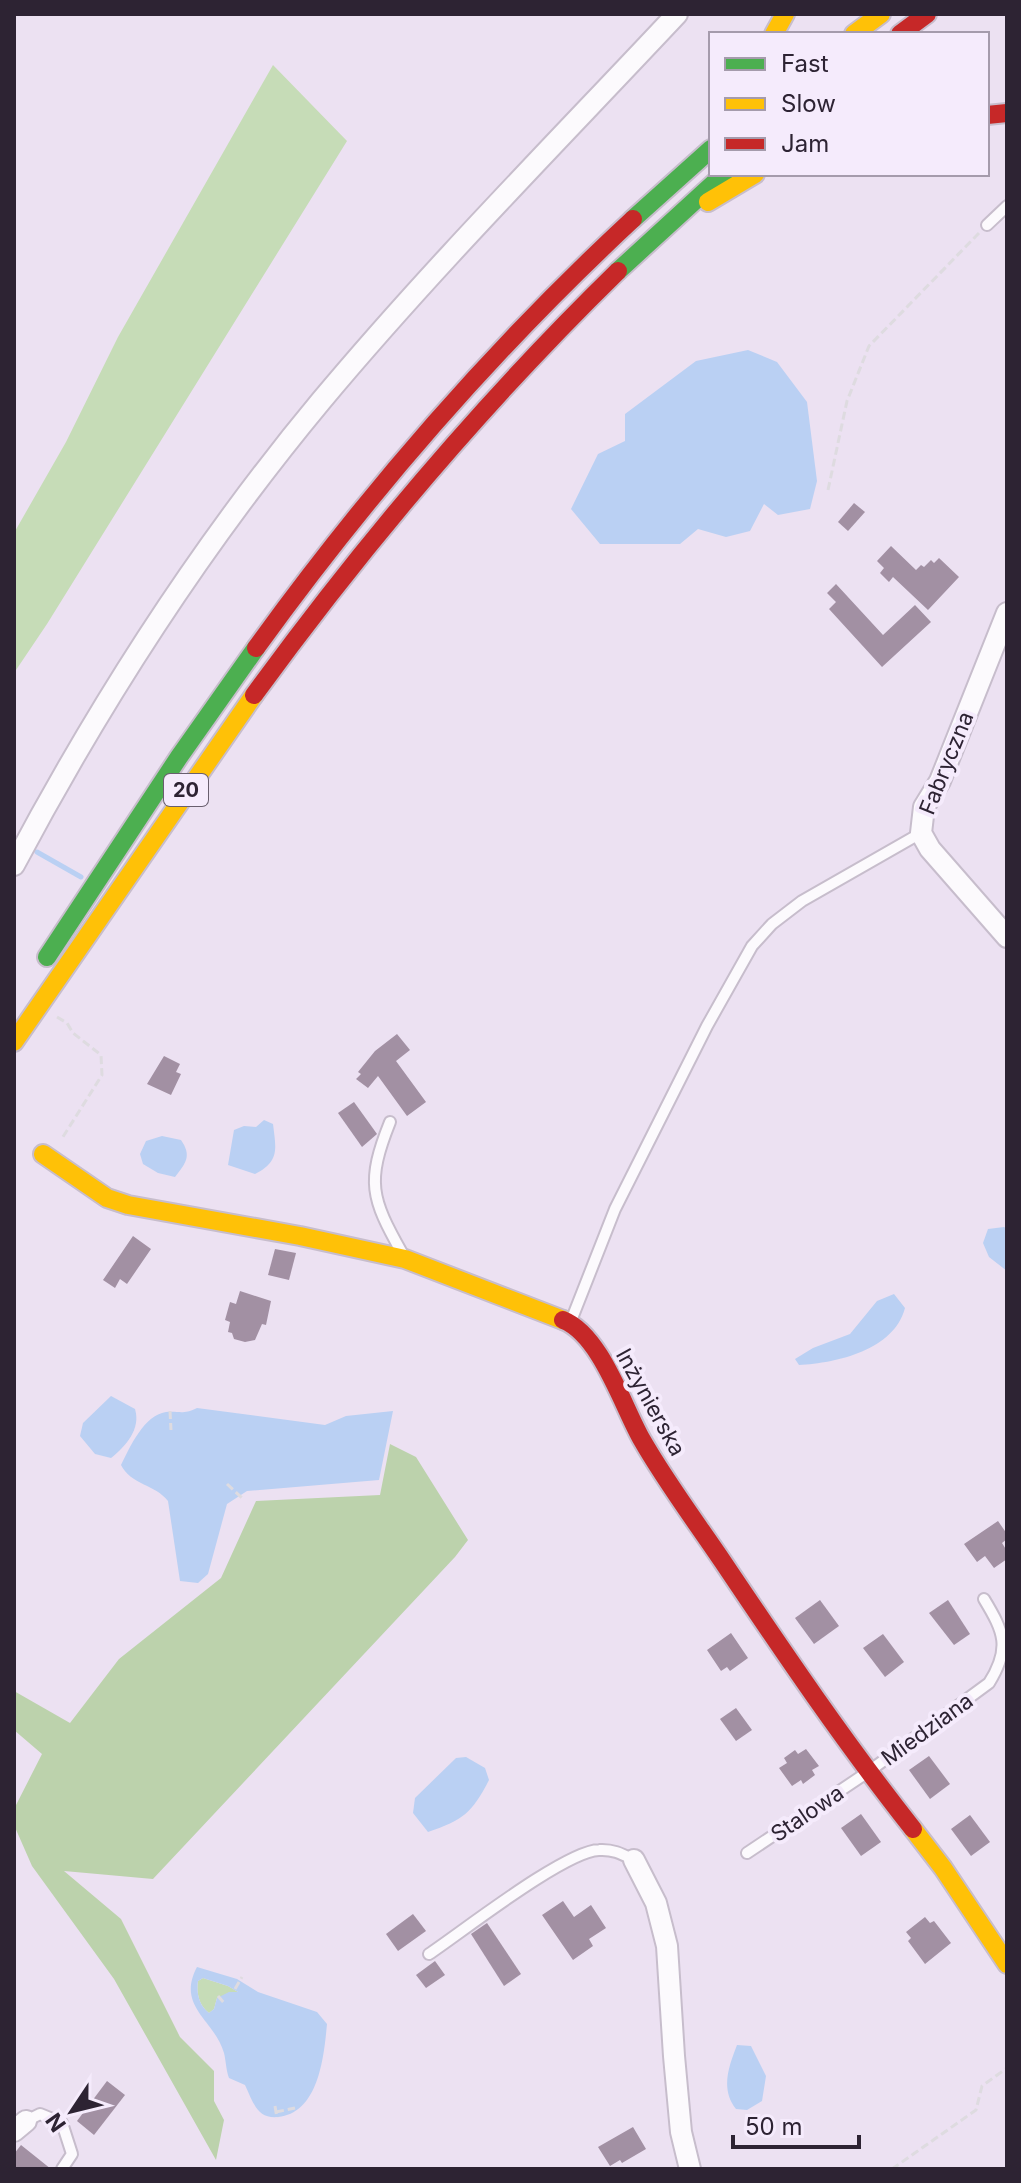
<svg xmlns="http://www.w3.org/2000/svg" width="1021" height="2183" font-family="Inter,sans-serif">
<rect width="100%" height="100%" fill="#ece1f2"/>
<g fill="#c6dcb7">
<polygon points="273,65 347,141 47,624 14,673 14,533 66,442 118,337"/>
<path d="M 203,1978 L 228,1986 L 238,1992 L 217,1998 L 214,2009 L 209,2013 C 199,2006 196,1992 198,1981 Z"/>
</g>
<polygon fill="#bcd2ac" points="390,1444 416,1457 468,1540 455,1557 153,1879 64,1871 121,1919 180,2037 214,2071 214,2101 224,2120 216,2160 114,1979 32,1866 14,1825 14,1809 42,1754 14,1730 14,1691 70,1723 119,1659 221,1578 256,1501 380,1495"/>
<g fill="#bad0f3" fill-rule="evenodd">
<polygon points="748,350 777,362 807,402 817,481 810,509 778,515 764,504 750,531 726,537 698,529 680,544 600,544 571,509 598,454 625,441 625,414 696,361"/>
<path d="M 264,1120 L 273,1124 C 276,1149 280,1161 255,1174 L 228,1165 L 234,1130 L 244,1126 L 256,1127 Z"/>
<path d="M 162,1136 L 181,1140 C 192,1156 186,1163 175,1177 L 158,1173 L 143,1164 L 140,1154 L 146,1141 Z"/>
<polygon points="1004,1227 1007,1229 1007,1271 989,1257 983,1243 988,1229"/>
<path d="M 894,1294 L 905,1308 C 894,1350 837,1363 799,1365 L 795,1359 L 813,1348 L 850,1334 L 877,1301 Z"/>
<path d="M 111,1396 L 135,1409 C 141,1429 126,1446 111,1458 L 95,1454 L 80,1436 L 83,1423 Z"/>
<path d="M 197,1408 L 325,1425 L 346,1416 L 393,1411 L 379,1480 L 247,1491 L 227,1504 L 208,1574 L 198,1583 L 180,1581 L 168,1501 C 155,1484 131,1485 121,1465 C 130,1447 144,1415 166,1412 C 181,1411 182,1415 197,1408 Z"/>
<path d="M 466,1757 L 485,1768 L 489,1780 C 472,1813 463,1820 428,1832 L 413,1813 L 415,1798 L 456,1758 Z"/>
<path d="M 197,1967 L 237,1979 L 258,1992 L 317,2012 L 327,2024 C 324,2056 319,2113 278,2117 C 257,2119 253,2102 245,2085 L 229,2078 C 226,2070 226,2061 224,2053 C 214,2019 176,2007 197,1967 ZM 203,1978 L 228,1986 L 238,1992 L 229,1992 L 217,1998 L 214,2009 L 209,2013 C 199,2006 196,1992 198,1981 Z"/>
<path d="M 737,2045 L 751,2046 L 766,2076 L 762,2101 L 747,2110 L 736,2109 C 720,2089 729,2066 737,2045 Z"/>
</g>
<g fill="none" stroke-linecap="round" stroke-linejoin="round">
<polyline stroke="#bad0f3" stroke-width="5" points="37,852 81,877"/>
</g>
<g fill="#a290a3">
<polygon points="854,503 865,512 848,531 838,522"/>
<polygon points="891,546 916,570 921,565 924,567 931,560 934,563 939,558 959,577 928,610 893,577 889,582 880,573 884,568 877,561"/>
<polygon points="836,584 883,635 915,605 931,622 882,667 829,609 836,602 827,593"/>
<polygon points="397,1034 410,1050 396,1061 426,1102 407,1116 378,1076 368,1088 356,1079 361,1074 358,1072 375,1051"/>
<polygon points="164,1056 180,1064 176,1072 181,1074 171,1095 147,1084"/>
<polygon points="354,1102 377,1134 362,1147 338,1113"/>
<polygon points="133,1236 151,1249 127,1284 120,1279 115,1288 103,1280"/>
<polygon points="275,1249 296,1253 289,1280 268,1275"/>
<polygon points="240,1291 271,1301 266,1325 262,1324 255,1340 245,1342 234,1339 232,1333 228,1332 230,1322 225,1320 230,1302 236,1304"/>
<polygon points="998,1521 1007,1534 1007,1539 1002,1543 1007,1551 1007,1559 994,1568 985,1556 977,1562 964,1544"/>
<polygon points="820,1600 839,1626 814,1644 795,1618"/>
<polygon points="948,1600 970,1634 954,1645 929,1613"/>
<polygon points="731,1633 748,1658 730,1671 727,1667 721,1671 707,1650"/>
<polygon points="883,1634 904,1662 885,1677 863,1648"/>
<polygon points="736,1708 752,1730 736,1741 720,1719"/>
<polygon points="806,1749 819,1766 812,1770 815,1775 803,1784 801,1780 792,1786 779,1768 787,1763 784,1758 795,1750 798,1754"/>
<polygon points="929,1756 950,1784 930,1799 909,1770"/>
<polygon points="861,1814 881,1842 861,1856 841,1828"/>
<polygon points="970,1815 990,1842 971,1856 951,1829"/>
<polygon points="563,1901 574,1917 591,1905 606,1928 589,1939 593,1946 573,1960 542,1915"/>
<polygon points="413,1914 426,1931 398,1951 386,1934"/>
<polygon points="925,1917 930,1923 934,1921 951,1943 925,1964 908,1941 911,1938 906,1932"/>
<polygon points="487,1923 521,1974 504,1986 471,1934"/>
<polygon points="435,1961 445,1975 426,1988 416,1975"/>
<polygon points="107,2081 125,2095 94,2135 77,2121"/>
<polygon points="633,2127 646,2149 622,2163 620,2160 610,2166 598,2147"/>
<polygon points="21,2145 51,2169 14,2169 14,2154"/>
</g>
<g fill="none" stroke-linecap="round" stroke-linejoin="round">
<defs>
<g id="lane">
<polyline points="987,225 1007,206"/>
<path d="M 390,1122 C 366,1182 371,1198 402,1253"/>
<polyline points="571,1321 615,1209 707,1026 752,946 772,924 802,901 921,833"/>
<path d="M 747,1853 L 868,1772 L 989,1683 C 1011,1648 1004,1632 984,1599"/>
<path d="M 429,1954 C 462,1932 565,1851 599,1850 C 613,1849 622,1854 634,1860"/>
<polyline points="26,2121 40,2114 62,2123 72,2154 62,2169"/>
</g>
<g id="street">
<polyline points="1007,613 940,781 924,807 921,833 930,849 1007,937"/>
<path d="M 14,865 C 101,701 202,544 321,401 C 433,267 557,142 677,14"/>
<polyline points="634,1860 656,1903 667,1946 674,2056 681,2132 690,2169"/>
<polyline points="14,2131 26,2121"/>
</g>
<g id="fast">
<polyline points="633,219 711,149"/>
<polyline points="618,271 724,174"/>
<polyline points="47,957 179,757 256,648"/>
</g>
<g id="slow">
<polyline points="774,34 785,14"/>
<polyline points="854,34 881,14"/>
<polyline points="708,202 755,174"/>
<polyline points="14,1042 254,695"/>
<polyline points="43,1154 107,1198 128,1205 300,1236 405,1259 563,1320"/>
<polyline points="913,1829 943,1868 1007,1964"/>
</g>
<g id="jam">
<polyline points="900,34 927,14"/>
<polyline points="987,115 1007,113"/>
<path d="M 256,648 C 368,493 493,349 633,219"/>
<path d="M 254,695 C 364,544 484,402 618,271"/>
<path d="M 563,1320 C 601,1335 623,1407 642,1440 C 666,1482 696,1522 723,1562 C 784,1653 845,1743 913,1829"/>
</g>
</defs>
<use href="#lane" stroke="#c7bdcc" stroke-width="14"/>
<use href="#street" stroke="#c7bdcc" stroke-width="24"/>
<use href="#fast" stroke="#c7bdcc" stroke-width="22"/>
<use href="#slow" stroke="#c7bdcc" stroke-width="22"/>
<use href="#jam" stroke="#c7bdcc" stroke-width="22"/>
<g stroke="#dedbe0" stroke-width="3" stroke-dasharray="8 4" stroke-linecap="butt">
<polyline points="828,490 847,401 869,346 979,233"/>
<polyline points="57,1017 67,1023 73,1033 101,1055 102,1075 61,1140"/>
<polyline points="170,1411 171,1430"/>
<polyline points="227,1484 242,1498"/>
<polyline points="235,1989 242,1977"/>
<polyline points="218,1996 224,2003"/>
<polyline points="275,2106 277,2118"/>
<polyline points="276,2112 295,2108"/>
<polyline points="892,2169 976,2110 982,2086 1007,2068"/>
</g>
<use href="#lane" stroke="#fcfafd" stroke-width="10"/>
<use href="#street" stroke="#fcfafd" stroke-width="20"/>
<use href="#fast" stroke="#4caf50" stroke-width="18"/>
<use href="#slow" stroke="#ffc107" stroke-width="18"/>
<use href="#jam" stroke="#c62828" stroke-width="18"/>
</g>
<g text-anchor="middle" stroke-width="8" stroke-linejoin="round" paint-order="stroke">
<rect fill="#f5ebfc" stroke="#695f6f" stroke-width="2" x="164" y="774" width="44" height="32" rx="6"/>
<g font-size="20" font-weight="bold" fill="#2d2333">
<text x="186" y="797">20</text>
</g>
<g font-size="22" fill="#2d2333" stroke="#f5ebfc">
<text transform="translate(946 763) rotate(-68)" y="8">Fabryczna</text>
<text transform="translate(651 1402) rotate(61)" y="8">Inżynierska</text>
<text transform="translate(927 1729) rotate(-36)" y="8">Miedziana</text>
<text transform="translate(807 1813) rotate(-34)" y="8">Stalowa</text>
</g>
</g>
<rect width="1021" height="2183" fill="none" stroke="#2d2333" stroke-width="32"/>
<rect x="709" y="32" width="280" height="144" fill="#f5ebfc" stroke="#a59bac" stroke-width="2"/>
<rect x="725" y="58" width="40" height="12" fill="#4caf50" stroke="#a59bac" stroke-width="2"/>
<text x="781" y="72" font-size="24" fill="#2d2333">Fast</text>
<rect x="725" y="98" width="40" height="12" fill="#ffc107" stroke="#a59bac" stroke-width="2"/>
<text x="781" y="112" font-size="24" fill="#2d2333">Slow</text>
<rect x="725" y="138" width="40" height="12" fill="#c62828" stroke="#a59bac" stroke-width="2"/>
<text x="781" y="152" font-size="24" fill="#2d2333">Jam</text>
<g transform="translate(72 2111) rotate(235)" stroke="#f5ebfc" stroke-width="6" paint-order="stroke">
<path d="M0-6L14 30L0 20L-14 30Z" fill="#2d2333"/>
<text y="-12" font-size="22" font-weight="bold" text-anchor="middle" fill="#2d2333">N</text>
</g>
<path d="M733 2135v12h126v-12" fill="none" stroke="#2d2333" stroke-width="4"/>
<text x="745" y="2135" font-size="24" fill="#2d2333" stroke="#f5ebfc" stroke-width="6" paint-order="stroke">50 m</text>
</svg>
